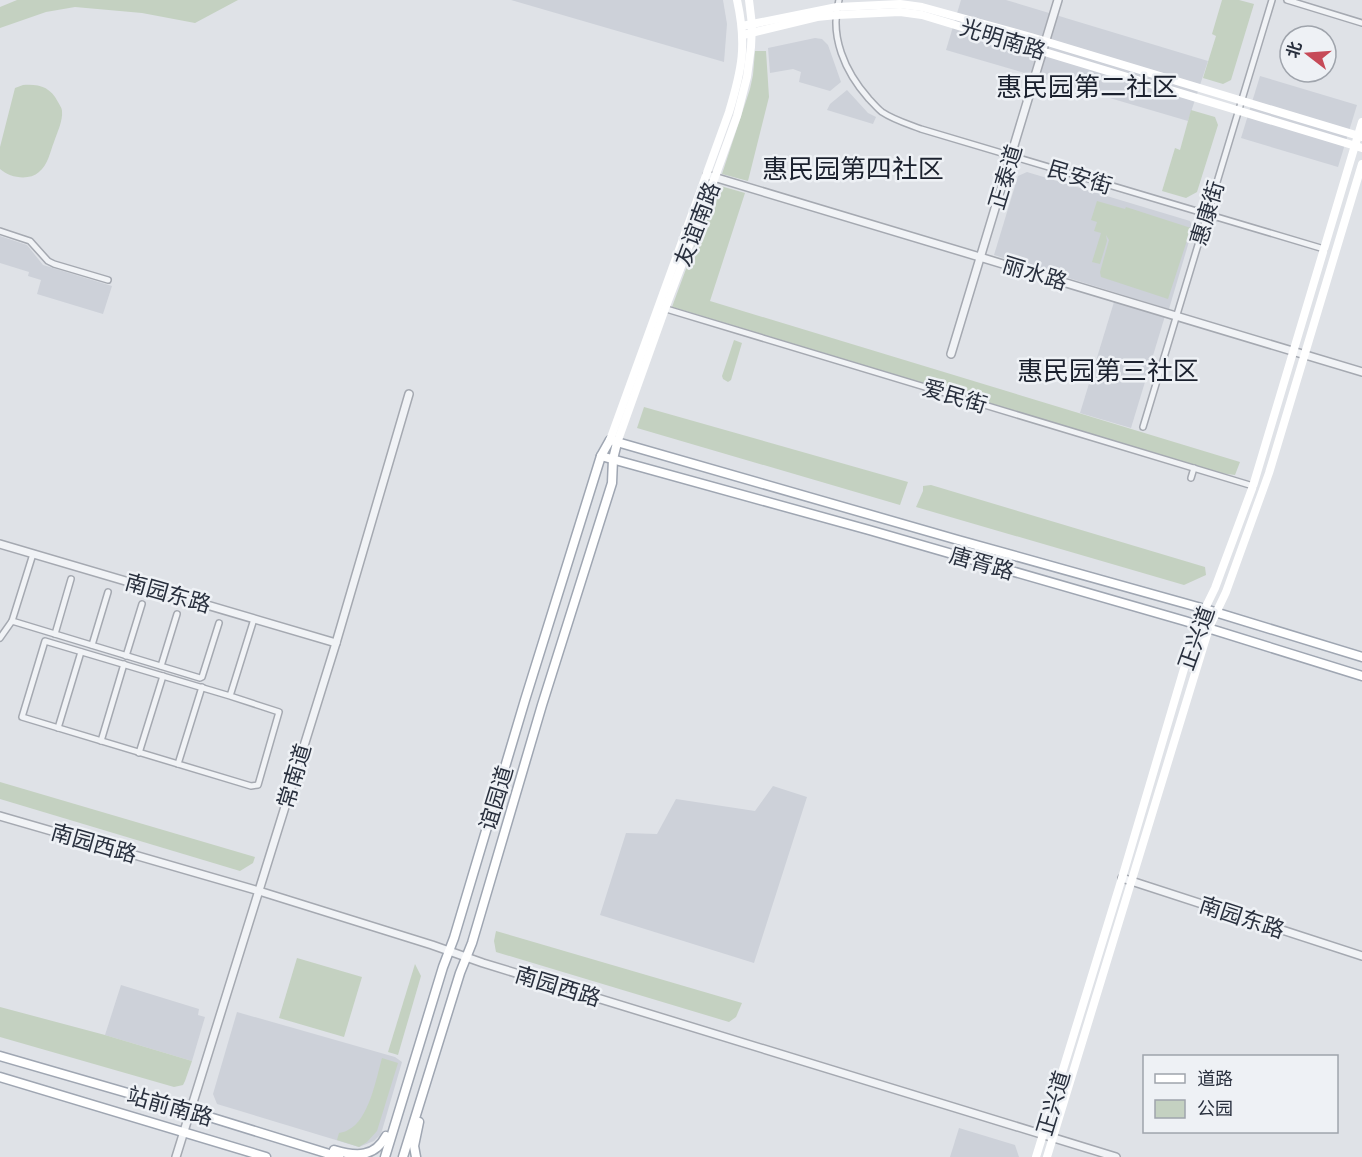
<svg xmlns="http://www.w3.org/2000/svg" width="1362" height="1157" font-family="'Alegreya Sans','Noto Sans SC',sans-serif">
<rect width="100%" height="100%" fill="#dfe2e7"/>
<g fill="#cdd1d9">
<polygon points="511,0 723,0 727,24 724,62"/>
<polygon points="961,0 1006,0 1208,61 1188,121 946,50"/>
<polygon points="815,38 822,39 828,45 841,82 830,91 799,82 801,72 793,69 770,73 768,48"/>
<polygon points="1260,76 1357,105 1338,167 1241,138"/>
<polygon points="847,90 868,113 876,117 873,124 827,110 830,104"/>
<polygon points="1027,172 1190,221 1193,228 1169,309 994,255 1018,176"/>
<polygon points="0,236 27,245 43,265 112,286 103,314 37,294 41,280 28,276 29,272 0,263"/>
<polygon points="1114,302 1165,316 1131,428 1080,413"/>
<polygon points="773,786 807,797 754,963 600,915 626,833 657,834 676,799 755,811"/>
<polygon points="121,985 199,1009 198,1015 205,1017 192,1061 105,1035"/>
<polygon points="237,1012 395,1057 402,1062 381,1134 374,1141 359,1147 217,1104 213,1094"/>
<polygon points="959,1128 1015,1145 1019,1157 950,1157"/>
</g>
<g fill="#c4d1c1">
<polygon points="17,0 238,0 195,23 142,13 75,7 46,12 0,28 0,7"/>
<polygon points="1222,0 1239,0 1254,4 1231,80 1223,84 1203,78 1216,36 1212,34"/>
<polygon points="755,51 766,51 769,97 748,181 722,174 750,89 753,75"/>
<path d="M 23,85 C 40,84 50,87 58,102 C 59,104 62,108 62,111 C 63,121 57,133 54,142 C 50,152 48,165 39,172 C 29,181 10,178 0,169 L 0,147 L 15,88 Z"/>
<polygon points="1191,110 1215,117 1218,125 1197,192 1186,198 1162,191 1175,148 1180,150"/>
<polygon points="717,185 745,193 710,301 1240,462 1235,475 1220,473 672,307"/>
<polygon points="1097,201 1125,209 1126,207 1191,228 1168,299 1101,277 1100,272 1109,240 1106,235 1107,241 1100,264 1092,262 1101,233 1094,231 1097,222 1091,220"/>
<polygon points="734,340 742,343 731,380 728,382 723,379 722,376"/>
<polygon points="644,407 908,482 900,505 637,428"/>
<polygon points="931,485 1205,567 1206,575 1184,585 916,507 923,491 923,486"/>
<polygon points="0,782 255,857 253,863 240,871 0,799"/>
<polygon points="496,931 742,1003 736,1017 729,1022 496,952 494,941"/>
<polygon points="297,958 362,977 344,1037 279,1018"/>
<polygon points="415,964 421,976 398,1055 388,1052"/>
<polygon points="0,1007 105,1035 192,1061 185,1081 183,1085 174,1087 0,1037"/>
<path d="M 382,1058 L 398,1063 L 377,1131 L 367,1142 L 359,1147 L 337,1140 L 339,1133 C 342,1132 345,1132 348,1130 C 369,1120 376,1079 382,1058 Z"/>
</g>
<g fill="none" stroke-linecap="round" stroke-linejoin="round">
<defs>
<g id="minor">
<path d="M 839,0 C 829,36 845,72 869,99 C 873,103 878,109 882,112 C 894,120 908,124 921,129 L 1324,249"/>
<polyline points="1287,0 1362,23"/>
<polyline points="0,231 30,241 48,261 54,264 108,280"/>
<polyline points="663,308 1253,486"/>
<polyline points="1143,427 1272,0"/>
<polyline points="1191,478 1194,468"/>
<polyline points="12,621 33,554"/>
<polyline points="55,634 71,579"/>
<polyline points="0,638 12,621 200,678 202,677 219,623"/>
<polyline points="92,645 108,592"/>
<polyline points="126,656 142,604"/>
<polyline points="161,666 177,614"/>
<polyline points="230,696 279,712 258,785 251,786 22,717 45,641 230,696 254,619"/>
<polyline points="58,728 81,652"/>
<polyline points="101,741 124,664"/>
<polyline points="139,753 163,676"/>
<polyline points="178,764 202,687"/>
</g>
<g id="tertiary">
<polyline points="707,175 1362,372"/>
<polyline points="951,354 1058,0"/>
<polyline points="0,544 336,643"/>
<polyline points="0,816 259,891 432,945 483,963 1116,1157"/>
<polyline points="1122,878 1362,956"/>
<polyline points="176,1157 336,643 409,394"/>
</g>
<g id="primary">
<polyline points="601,456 869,530 1185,621 1362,676"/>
<polyline points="0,1056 190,1111 339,1157"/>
<polyline points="0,1077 266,1157"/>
<path d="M 334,1150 C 357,1157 375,1157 386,1136"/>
<polyline points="385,1157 443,967 454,938 525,700 601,456 610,440 958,540 1205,609 1362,657"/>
<polyline points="403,1157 460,973 472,943 542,705 612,483 613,459 617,443"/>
<polyline points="416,1157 414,1146 419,1122"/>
</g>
</defs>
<use href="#minor" stroke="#a5a9b1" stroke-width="8"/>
<use href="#tertiary" stroke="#a5a9b1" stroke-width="10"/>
<use href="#primary" stroke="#9fa6b2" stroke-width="11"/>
<use href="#minor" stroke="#f1f3f6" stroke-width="5"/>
<use href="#tertiary" stroke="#f1f3f6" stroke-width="7"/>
<g stroke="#fff" stroke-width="8">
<polyline points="742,26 837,7 900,4 922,7 1031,37 1362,137"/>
<polyline points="743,35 817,17 837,15 900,12 922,15 1362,148"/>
<path d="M 610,440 L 729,112 C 742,69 747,45 737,0"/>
<polyline points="617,443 665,309 715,177 737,116 747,77 751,47 752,25 749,0"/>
<polyline points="1036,1157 1122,878 1197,625 1215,588 1253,486 1362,122"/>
<polyline points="1047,1157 1209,628 1226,592 1269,473 1362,164"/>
</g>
<use href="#primary" stroke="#fff" stroke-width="8"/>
</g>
<g text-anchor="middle" stroke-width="5" stroke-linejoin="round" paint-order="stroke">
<g font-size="22" fill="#29303e" stroke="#eef1f5">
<text transform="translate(1003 39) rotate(17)" y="8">光明南路</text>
<text transform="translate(1005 177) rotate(-73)" y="8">正泰道</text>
<text transform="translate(1080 177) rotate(17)" y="8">民安街</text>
<text transform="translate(1207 213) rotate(-73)" y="8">惠康街</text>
<text transform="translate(697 224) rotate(-69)" y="8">友谊南路</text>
<text transform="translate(1035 273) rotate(17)" y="8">丽水路</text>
<text transform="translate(955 396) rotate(17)" y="8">爱民街</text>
<text transform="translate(982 563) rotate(16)" y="8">唐胥路</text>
<text transform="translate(168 593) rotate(16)" y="8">南园东路</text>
<text transform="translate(1196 638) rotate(-70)" y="8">正兴道</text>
<text transform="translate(294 776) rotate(-73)" y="8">常南道</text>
<text transform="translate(496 798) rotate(-73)" y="8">谊园道</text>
<text transform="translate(94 843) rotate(16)" y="8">南园西路</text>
<text transform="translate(1242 917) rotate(18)" y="8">南园东路</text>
<text transform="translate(558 986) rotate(17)" y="8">南园西路</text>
<text transform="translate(1053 1103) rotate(-73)" y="8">正兴道</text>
<text transform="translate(170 1106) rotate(16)" y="8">站前南路</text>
</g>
<g font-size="26" fill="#1b212e" stroke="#eef1f5">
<text x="1087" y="96">惠民园第二社区</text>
<text x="853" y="178">惠民园第四社区</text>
<text x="1108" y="380">惠民园第三社区</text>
</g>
</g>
<rect x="1143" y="1055" width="195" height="78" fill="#eef1f5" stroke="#9fa4ac" stroke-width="1.5"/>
<rect x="1155" y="1074" width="30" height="9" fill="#ffffff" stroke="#9fa4ac" stroke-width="1.5"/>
<text x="1197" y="1085" font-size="18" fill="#29303e">道路</text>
<rect x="1155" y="1100" width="30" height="18" fill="#c4d1c1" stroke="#9fa4ac" stroke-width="1.5"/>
<text x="1197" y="1115" font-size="18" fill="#29303e">公园</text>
<g transform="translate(1308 54) rotate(287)"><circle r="28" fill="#eef1f5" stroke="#9fa4ac" stroke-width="1.5"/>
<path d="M0-4.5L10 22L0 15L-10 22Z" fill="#c64a58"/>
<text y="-9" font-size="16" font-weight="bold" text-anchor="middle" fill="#29303e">北</text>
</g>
</svg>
